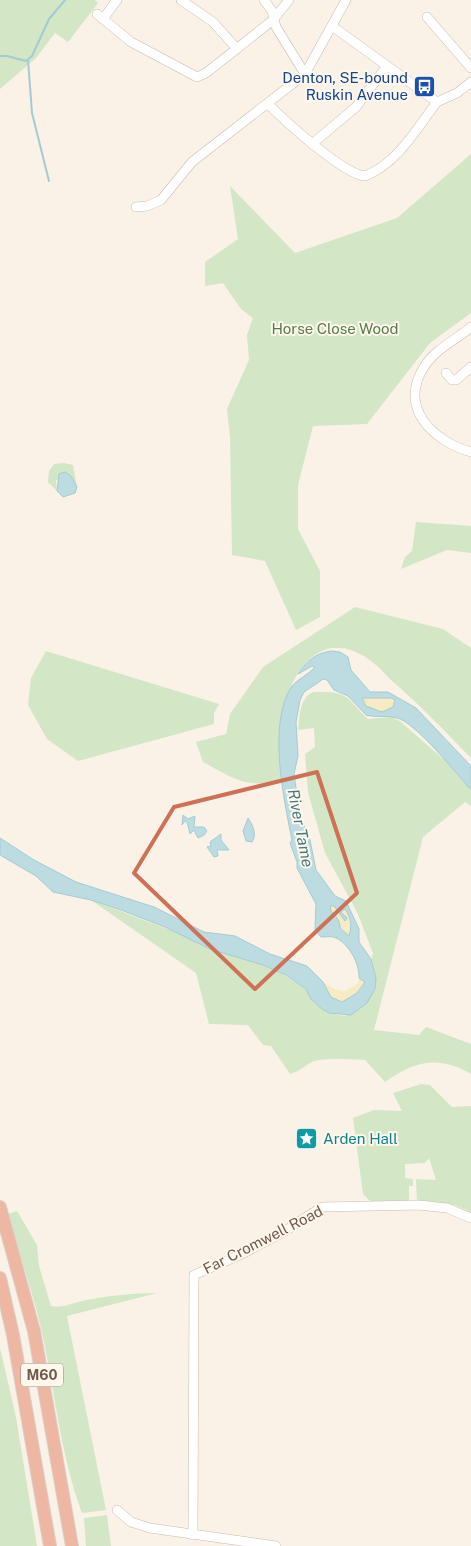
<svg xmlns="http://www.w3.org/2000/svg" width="471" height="1546" font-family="'Public Sans',sans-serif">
<rect width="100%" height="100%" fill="#faf2e6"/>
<g fill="#d3e6c6">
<polygon points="0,0 95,0 98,3 68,42 55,33 36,58 0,89"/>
<polygon points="471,154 471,313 430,343 367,424 313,426 298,485 298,529 320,571 320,617 296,630 265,561 232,555 230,437 227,409 249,360 247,335 253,318 241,309 223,283 205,286 205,262 238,239 230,186 295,253 397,218"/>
<polygon points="64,463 73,465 77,487 71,476 56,480 57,491 48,482 49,471 54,464"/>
<polygon points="416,522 471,526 471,553 447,550 401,569 405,557 412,551"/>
<path d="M 355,607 L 443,629 L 471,648 L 471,758 C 445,731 420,705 392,681 C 384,673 376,664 367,658 C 326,631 298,661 286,700 C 280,722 280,757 281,780 C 247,790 231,777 203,762 L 196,742 L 226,734 L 230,714 L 263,667 Z"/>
<polygon points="46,651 219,704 214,713 214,724 78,761 47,739 28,705 31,678"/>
<path d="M 314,692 C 350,691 345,697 368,719 L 392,717 L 401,722 L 450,765 L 471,790 L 471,806 L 465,802 L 423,837 L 374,1030 L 419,1035 L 426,1027 L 471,1044 L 471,1074 C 438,1055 415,1061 385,1082 L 365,1060 C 352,1060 323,1057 312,1062 C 304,1066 299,1072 290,1074 L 271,1046 L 263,1045 L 248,1025 L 209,1024 L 196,973 L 91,900 L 276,970 L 306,989 L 311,999 L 329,1013 L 345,1016 L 375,989 C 377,976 369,962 373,953 L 357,912 L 325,853 L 308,792 L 305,754 L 315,747 L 314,728 L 298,730 C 300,716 299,697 314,692 Z"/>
<polygon points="421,1084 430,1085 452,1107 471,1106 471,1212 455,1205 417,1202 416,1179 436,1180 429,1158 425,1163 405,1164 405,1178 413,1179 413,1186 409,1186 409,1201 371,1202 363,1194 353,1118 374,1110 402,1111 393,1093"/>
<path d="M 17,1211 L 37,1245 L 39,1266 L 51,1306 C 63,1308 70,1304 82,1301 C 106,1296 132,1293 157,1293 L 67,1316 L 106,1510 L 82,1513 C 59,1451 55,1387 40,1324 C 31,1287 18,1250 8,1214 Z"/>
<polygon points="0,1348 16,1417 37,1546 0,1546"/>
<polygon points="107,1515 111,1546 86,1546 84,1518"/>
</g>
<g fill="#f6ebc4">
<polygon points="362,698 391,698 395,700 393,707 382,712 366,706"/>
<path d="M 334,906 L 345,921 L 347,918 L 341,912 L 345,909 C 351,918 352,927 349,936 C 338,931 340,917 331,911 L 329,907 Z"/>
<path d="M 359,978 L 365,981 C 360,993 352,996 342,1002 C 331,999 325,994 323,982 C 340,992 342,995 358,983 Z"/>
</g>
<g fill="#bddce2" stroke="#a4cbd3" fill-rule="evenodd">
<polygon points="65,472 71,476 77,487 75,493 63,497 57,491 59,474"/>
<path d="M 331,651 L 340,652 L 348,657 L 351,670 L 370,692 L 388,692 L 416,708 L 471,766 L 471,790 C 457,774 415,722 397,718 C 387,715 376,718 366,715 L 348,696 L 334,690 L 327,680 L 323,679 L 316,684 L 304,692 L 300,700 L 296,722 L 298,756 L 294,774 L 300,816 L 310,840 L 316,870 L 335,896 L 346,901 L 359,929 L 359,942 L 371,959 L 376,978 L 375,989 L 367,1003 L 351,1015 L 329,1013 L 322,1009 L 311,999 L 306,989 L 286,975 L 263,965 L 210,949 L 165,927 L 121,910 L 91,900 L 53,892 L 36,876 L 0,855 L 0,838 L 34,860 L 76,882 L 154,907 L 204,932 L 235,936 L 270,954 L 307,966 L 323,982 L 331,997 L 342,1002 L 357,993 L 365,982 L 359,978 C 360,964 348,941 333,937 C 330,936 325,937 321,937 L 315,930 L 316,904 L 297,868 L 297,862 L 290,843 L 292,840 C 284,800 267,723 292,686 C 298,679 309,674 315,667 L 312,666 L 298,674 C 308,660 314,654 331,651 ZM 362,698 L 391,698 L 395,700 L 393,707 L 382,712 L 366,706 ZM 330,906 L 334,906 L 345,921 L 347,918 L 341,912 L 345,909 C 351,917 352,927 349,936 L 340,928 C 341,923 335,914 331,911 Z"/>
<polygon points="183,815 188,819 195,816 194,827 204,827 207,831 204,835 198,838 194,830 190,834 187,822 185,821 182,825"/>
<path d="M 248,818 C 253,825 257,835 252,842 L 246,841 L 243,831 Z"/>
<polygon points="221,834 221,840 229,850 217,850 218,856 214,857 207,847 211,846 210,842"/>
</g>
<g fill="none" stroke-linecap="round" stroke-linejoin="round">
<g stroke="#a4cbd3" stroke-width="2">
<polyline points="0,56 7,56 26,61 32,56 49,19 65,0"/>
<polyline points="28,60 32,113 49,181"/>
</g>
<defs>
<g id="minor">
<polyline points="181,0 213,22 237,49"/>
<polyline points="264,0 272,11 276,27 305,74"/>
<polyline points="97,14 131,42 197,77 206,73 273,20 289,0"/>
<polyline points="427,17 471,68"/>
<polyline points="103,19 117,0"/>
<polyline points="332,26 437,102 457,93 471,82"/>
<path d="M 268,104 C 285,121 343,174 365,176 C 398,163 417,128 437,102"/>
<polyline points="312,144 356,107 387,66"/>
<polyline points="136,207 147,206 161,200 192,162 305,74 346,0"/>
<path d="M 471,327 C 456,340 435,349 424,367 C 398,408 433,441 471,452"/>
<polyline points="446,373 452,380 456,380 471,367"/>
<polyline points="117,1510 131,1522 150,1528 276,1546"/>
<polyline points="193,1535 194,1275 242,1254 285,1231 322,1207 419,1205 447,1208 471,1218"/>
</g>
<g id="highway">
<polyline points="0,1207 34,1331 72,1546"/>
<polyline points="0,1278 13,1335 50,1546"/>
</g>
</defs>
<use href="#minor" stroke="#cbbaad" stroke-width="10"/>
<use href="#highway" stroke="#d7d1cd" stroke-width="14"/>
<use href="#minor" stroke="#fff" stroke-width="9"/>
<use href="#highway" stroke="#eeb7a3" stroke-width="12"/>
</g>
<path fill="none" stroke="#ce7156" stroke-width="4" stroke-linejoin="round" d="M 317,772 L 357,893 L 255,989 L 134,873 L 174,807 Z"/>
<defs>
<symbol id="bus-square" viewBox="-11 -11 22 22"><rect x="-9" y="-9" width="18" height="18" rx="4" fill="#1a4fb4" stroke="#fdf7ec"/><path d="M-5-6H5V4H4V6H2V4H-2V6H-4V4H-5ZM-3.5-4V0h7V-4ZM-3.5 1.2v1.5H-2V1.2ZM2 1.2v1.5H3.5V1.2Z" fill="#fff"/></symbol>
<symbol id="sight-square" viewBox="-11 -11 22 22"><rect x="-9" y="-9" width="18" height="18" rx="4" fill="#0f9aa8" stroke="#fdf7ec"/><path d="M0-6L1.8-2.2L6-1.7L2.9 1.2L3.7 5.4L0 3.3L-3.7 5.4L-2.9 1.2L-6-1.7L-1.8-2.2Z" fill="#fff"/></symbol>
</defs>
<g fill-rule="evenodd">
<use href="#bus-square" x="412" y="74" width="25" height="25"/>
<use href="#sight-square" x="294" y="1126" width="25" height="25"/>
</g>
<g text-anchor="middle" stroke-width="4" stroke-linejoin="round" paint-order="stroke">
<rect fill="#fdf7ec" stroke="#9b897d" stroke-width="1" x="21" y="1363.5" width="42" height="23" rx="4"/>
<g font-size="14" font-weight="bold" fill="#715a4d">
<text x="42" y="1380">M60</text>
</g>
<g font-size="15" fill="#164399" stroke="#fdf7ec" text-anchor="end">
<text x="408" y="83">Denton, SE-bound<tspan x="408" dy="17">Ruskin Avenue</tspan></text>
</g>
<g font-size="15" fill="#587b49" stroke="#fdf7ec">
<text x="335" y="334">Horse Close Wood</text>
</g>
<g font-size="15" fill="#0d838f" stroke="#fdf7ec" text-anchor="start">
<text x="323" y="1144">Arden Hall</text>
</g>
<g font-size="15" fill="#715a4d" stroke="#fdf7ec">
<text transform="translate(263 1240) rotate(-27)" y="5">Far Cromwell Road</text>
</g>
<g font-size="16" font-style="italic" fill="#497982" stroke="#fdf7ec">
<text transform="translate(301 828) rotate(79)" y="6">River Tame</text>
</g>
</g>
</svg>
